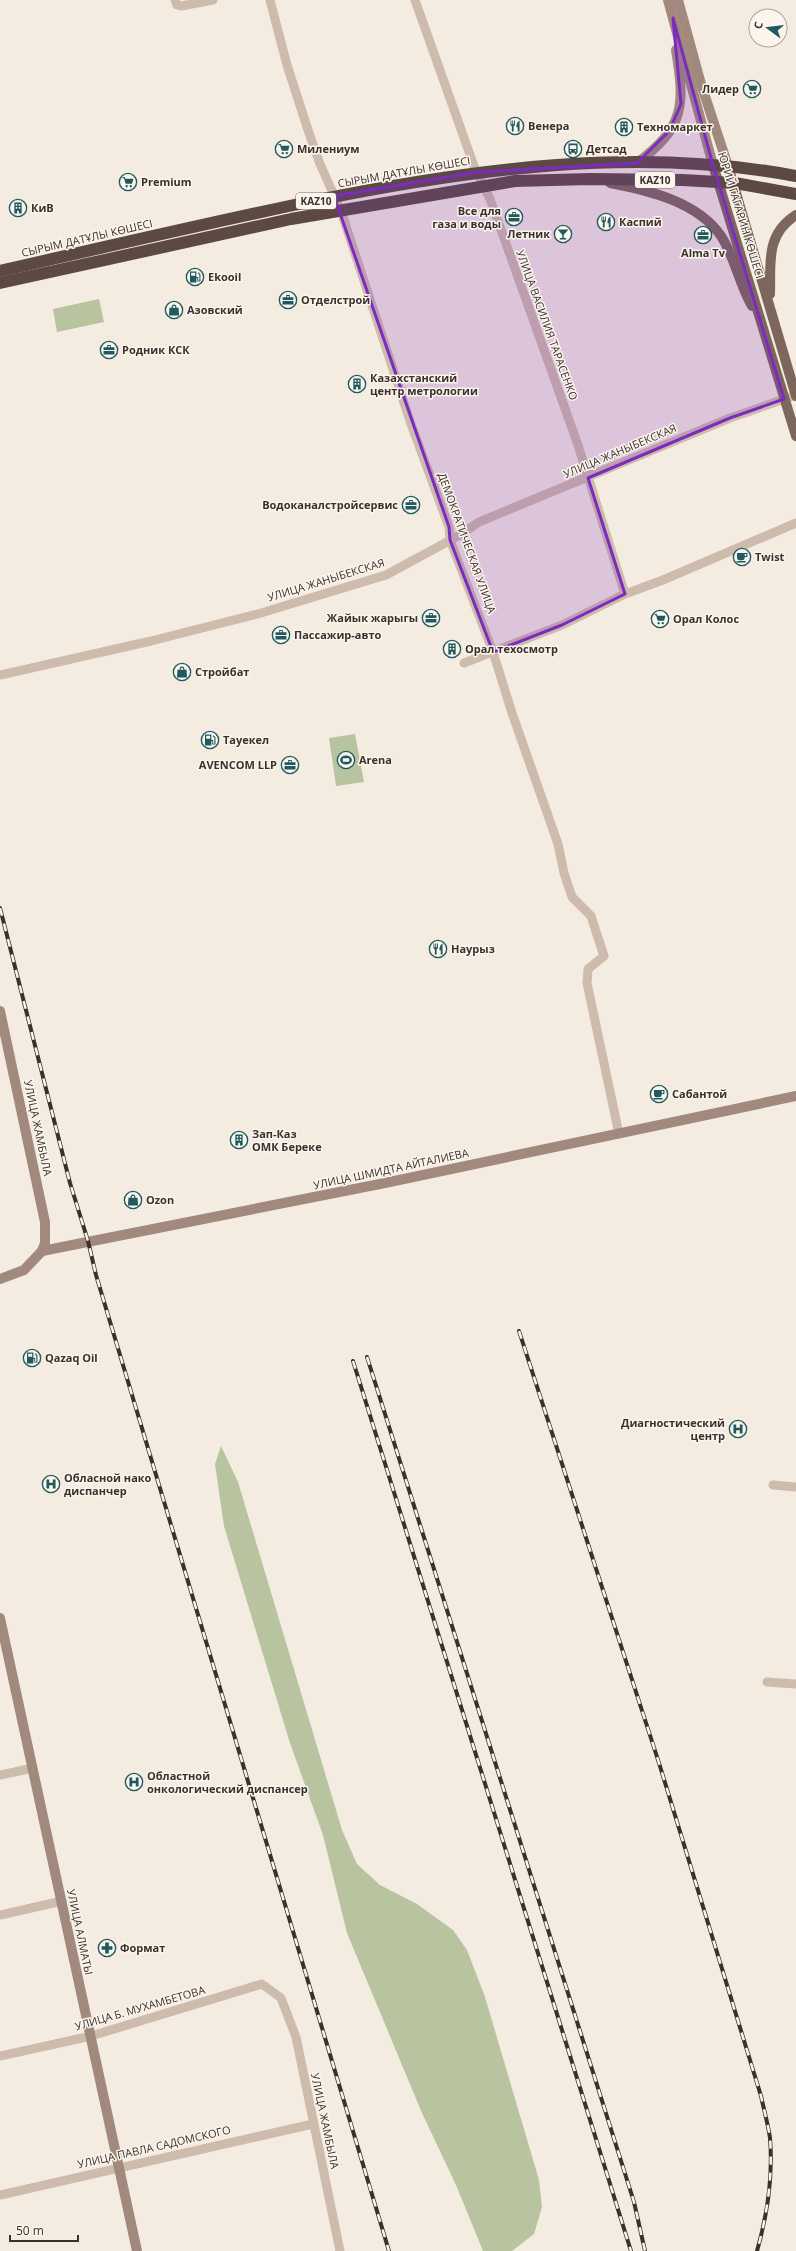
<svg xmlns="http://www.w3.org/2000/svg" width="796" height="2251" font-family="'Open Sans',sans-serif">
<rect width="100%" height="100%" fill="#f4ebe1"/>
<g fill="#b8c4a0">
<polygon points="99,299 104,322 57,332 53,309"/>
<polygon points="355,734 364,782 336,786 329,738"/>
<polygon points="221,1446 238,1482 342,1830 357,1864 380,1885 417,1904 453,1930 467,1950 485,1997 539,2180 542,2207 534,2234 512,2251 483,2251 456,2185 422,2113 347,1933 323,1835 290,1743 224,1526 215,1464"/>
</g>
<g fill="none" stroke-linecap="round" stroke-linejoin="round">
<g stroke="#cdbbac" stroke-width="9">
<polyline points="175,0 177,5 181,6 213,0"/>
<polyline points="270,0 287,65 309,133 320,164 341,211 411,424 449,527 450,540 493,652 512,713 558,844 564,873 572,897 591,916 604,956 588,969 587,983 619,1134"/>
<polyline points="415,0 474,166 490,199 578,445 625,594"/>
<polyline points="464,663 562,625 625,594 663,580 796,523"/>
<polyline points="0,675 151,641 261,613 386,575 460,535 479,522 730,418 796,395"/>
<polyline points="773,1485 796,1487"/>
<polyline points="767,1682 796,1684"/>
<polyline points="0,1775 33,1768"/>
<polyline points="0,1915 62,1901"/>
<polyline points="0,2056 91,2036 262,1984 281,1998 296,2037 340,2251"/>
<polyline points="0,2195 313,2124"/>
</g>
<g stroke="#a18a7d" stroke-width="10">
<polyline points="668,0 713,165"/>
<polyline points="678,0 701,84 728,166"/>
<path d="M 637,163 C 685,127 685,105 676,50"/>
<polyline points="0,1011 45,1222 45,1243 42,1251"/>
<polyline points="0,1279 24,1270 42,1251 385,1183 796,1096"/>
<polyline points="0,1618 137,2251"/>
</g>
<g stroke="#7d675c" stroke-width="10">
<polyline points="713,165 796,436"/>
<polyline points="728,166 796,396"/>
<path d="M 610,183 C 648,190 698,202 721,236 C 735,257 739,284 752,306"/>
<path d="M 770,294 C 771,263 765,235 796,215"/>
</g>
<g stroke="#5c4a42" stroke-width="12">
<path d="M 0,271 C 104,247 208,223 313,201 C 470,169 637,146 796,176"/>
<polyline points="0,283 291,219 515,181 590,179 683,180 735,183 796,194"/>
</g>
<defs>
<g id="rail">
<polyline points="0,908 70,1183 88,1241 96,1275 389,2251"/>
<path d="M 519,1331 L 659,1763 L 761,2096 C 764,2110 768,2124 770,2138 C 773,2175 767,2216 757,2251"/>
<polyline points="367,1357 634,2202 645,2251"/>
<polyline points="353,1361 631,2251"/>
</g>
</defs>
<use href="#rail" stroke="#3b302b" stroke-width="4"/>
<use href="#rail" stroke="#fbf5ee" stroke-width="2.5" stroke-dasharray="8" stroke-linecap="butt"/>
</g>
<path fill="#7b2cbf" fill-opacity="0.2" stroke="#7b2cbf" stroke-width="3" stroke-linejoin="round" d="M 673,18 L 713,165 L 784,399 L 730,418 L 588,478 L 625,594 L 562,625 L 493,652 L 450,540 L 449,527 L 334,196 L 477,172 L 637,163 L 669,131 L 681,104 Z"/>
<defs>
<symbol id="supermarket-ring" viewBox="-11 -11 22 22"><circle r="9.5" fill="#fbf5ee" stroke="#1f5a5e" stroke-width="1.5"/><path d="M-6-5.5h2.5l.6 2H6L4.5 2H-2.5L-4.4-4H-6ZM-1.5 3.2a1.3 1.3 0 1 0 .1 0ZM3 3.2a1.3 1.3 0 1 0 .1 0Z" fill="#1f5a5e"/></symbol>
<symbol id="restaurant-ring" viewBox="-11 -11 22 22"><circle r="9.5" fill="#fbf5ee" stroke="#1f5a5e" stroke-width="1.5"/><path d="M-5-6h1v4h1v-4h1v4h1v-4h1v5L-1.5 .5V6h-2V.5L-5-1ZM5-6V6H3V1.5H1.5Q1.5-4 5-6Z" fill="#1f5a5e"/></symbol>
<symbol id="building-ring" viewBox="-11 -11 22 22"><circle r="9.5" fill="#fbf5ee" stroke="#1f5a5e" stroke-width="1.5"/><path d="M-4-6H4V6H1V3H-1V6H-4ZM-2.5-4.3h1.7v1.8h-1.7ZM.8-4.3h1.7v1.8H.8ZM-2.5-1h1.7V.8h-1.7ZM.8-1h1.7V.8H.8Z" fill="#1f5a5e"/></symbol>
<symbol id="bus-ring" viewBox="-11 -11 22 22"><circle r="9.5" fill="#fbf5ee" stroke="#1f5a5e" stroke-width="1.5"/><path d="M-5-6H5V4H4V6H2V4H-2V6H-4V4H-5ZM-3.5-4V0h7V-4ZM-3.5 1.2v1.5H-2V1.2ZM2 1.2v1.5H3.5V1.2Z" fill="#1f5a5e"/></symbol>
<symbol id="office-ring" viewBox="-11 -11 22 22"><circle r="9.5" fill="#fbf5ee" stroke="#1f5a5e" stroke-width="1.5"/><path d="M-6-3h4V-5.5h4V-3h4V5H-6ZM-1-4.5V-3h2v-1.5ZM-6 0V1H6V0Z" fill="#1f5a5e"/></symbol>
<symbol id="bar-ring" viewBox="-11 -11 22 22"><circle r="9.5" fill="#fbf5ee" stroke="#1f5a5e" stroke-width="1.5"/><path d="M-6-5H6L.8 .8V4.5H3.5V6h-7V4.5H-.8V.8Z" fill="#1f5a5e"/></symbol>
<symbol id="fuel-ring" viewBox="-11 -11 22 22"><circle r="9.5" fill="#fbf5ee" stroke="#1f5a5e" stroke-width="1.5"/><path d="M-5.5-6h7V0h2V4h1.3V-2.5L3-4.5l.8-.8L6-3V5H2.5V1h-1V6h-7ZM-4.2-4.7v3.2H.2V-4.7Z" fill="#1f5a5e"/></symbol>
<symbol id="shop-ring" viewBox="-11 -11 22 22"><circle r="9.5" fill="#fbf5ee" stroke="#1f5a5e" stroke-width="1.5"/><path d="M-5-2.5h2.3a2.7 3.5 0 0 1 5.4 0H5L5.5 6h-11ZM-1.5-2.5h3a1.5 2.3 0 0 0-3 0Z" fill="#1f5a5e"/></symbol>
<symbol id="cafe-ring" viewBox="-11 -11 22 22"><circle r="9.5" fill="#fbf5ee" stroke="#1f5a5e" stroke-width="1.5"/><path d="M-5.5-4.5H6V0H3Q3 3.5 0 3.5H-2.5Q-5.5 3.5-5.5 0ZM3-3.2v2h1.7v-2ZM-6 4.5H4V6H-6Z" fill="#1f5a5e"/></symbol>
<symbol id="stadium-ring" viewBox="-11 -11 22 22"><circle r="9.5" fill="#fbf5ee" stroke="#1f5a5e" stroke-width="1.5"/><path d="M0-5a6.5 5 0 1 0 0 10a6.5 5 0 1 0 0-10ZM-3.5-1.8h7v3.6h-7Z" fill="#1f5a5e"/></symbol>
<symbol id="hospital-ring" viewBox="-11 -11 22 22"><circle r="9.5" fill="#fbf5ee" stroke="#1f5a5e" stroke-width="1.5"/><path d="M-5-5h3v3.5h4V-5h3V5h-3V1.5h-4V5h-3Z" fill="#1f5a5e"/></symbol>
<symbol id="pharmacy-ring" viewBox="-11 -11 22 22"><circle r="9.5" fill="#fbf5ee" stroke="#1f5a5e" stroke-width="1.5"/><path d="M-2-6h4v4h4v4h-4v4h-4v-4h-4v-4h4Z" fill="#1f5a5e"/></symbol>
</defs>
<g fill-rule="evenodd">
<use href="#supermarket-ring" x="742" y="79" width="20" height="20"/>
<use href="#restaurant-ring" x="505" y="116" width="20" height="20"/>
<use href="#building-ring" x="614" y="117" width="20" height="20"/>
<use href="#supermarket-ring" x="274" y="139" width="20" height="20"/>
<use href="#bus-ring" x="563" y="139" width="20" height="20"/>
<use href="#supermarket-ring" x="118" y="172" width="20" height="20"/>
<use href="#building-ring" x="8" y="198" width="20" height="20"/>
<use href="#office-ring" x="504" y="207" width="20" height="20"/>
<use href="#restaurant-ring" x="596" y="212" width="20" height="20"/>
<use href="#bar-ring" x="553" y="224" width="20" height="20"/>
<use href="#office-ring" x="693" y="225" width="20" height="20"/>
<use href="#fuel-ring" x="185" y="267" width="20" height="20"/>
<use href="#office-ring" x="278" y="290" width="20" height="20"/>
<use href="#shop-ring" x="164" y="300" width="20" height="20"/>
<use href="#office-ring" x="99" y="340" width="20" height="20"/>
<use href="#building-ring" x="347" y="374" width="20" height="20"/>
<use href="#office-ring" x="401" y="495" width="20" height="20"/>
<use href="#cafe-ring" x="732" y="547" width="20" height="20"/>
<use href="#office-ring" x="421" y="608" width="20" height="20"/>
<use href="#supermarket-ring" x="650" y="609" width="20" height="20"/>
<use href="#office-ring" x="271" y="625" width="20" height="20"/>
<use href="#building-ring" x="442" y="639" width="20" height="20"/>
<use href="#shop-ring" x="172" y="662" width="20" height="20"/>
<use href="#fuel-ring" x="200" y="730" width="20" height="20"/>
<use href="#stadium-ring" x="336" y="750" width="20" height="20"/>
<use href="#office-ring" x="280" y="755" width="20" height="20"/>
<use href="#restaurant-ring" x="428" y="939" width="20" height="20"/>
<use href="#cafe-ring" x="649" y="1084" width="20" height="20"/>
<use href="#building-ring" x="229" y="1130" width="20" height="20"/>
<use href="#shop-ring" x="123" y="1190" width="20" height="20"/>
<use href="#fuel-ring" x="22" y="1348" width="20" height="20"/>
<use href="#hospital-ring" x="728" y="1419" width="20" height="20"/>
<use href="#hospital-ring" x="41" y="1474" width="20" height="20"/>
<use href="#hospital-ring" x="124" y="1772" width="20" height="20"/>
<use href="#pharmacy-ring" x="97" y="1938" width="20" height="20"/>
</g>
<g text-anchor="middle" stroke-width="3" stroke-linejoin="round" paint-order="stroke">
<g fill="#fbf5ee" stroke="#756b66" stroke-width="1">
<rect x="635" y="172" width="40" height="16" rx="3"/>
<rect x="296" y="193" width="40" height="16" rx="3"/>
</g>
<g font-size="10" font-weight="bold" fill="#3b302b">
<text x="655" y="184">KAZ10</text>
<text x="316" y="205">KAZ10</text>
</g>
<g font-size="11" font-weight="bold" fill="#3b302b" stroke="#fbf5ee" text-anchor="start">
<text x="739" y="93" text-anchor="end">Лидер</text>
<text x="528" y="130">Венера</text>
<text x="637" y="131">Техномаркет</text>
<text x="297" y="153">Милениум</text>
<text x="586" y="153">Детсад</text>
<text x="141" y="186">Premium</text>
<text x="31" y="212">КиВ</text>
<text x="501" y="215" text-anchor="end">Все для<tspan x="501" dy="13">газа и воды</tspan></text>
<text x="619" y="226">Каспий</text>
<text x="550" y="238" text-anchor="end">Летник</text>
<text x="703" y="257" text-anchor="middle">Alma Tv</text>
<text x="208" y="281">Ekooil</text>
<text x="301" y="304">Отделстрой</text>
<text x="187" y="314">Азовский</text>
<text x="122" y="354">Родник КСК</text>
<text x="370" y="382">Казахстанский<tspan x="370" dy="13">центр метрологии</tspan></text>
<text x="398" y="509" text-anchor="end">Водоканалстройсервис</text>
<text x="755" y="561">Twist</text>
<text x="418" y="622" text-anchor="end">Жайык жарыгы</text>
<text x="673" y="623">Орал Колос</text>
<text x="294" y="639">Пассажир-авто</text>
<text x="465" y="653">Орал техосмотр</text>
<text x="195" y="676">Стройбат</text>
<text x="223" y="744">Тауекел</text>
<text x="359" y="764">Arena</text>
<text x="277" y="769" text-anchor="end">AVENCOM LLP</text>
<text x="451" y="953">Наурыз</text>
<text x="672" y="1098">Сабантой</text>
<text x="252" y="1138">Зап-Каз<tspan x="252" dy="13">ОМК Береке</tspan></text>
<text x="146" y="1204">Ozon</text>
<text x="45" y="1362">Qazaq Oil</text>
<text x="725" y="1427" text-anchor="end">Диагностический<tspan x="725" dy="13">центр</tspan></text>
<text x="64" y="1482">Обласной нако<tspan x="64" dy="13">диспанчер</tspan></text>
<text x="147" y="1780">Областной<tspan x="147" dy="13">онкологический диспансер</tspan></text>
<text x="120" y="1952">Формат</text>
</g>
<g font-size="11" fill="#3b302b" stroke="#fbf5ee">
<text transform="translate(404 172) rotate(-10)" y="4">СЫРЫМ ДАТҰЛЫ КӨШЕСІ</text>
<text transform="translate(741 215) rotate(73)" y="4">ЮРИЙ ГАГАРИН КӨШЕСІ</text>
<text transform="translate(87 238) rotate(-13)" y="4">СЫРЫМ ДАТҰЛЫ КӨШЕСІ</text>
<text transform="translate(547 325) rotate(70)" y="4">УЛИЦА ВАСИЛИЯ ТАРАСЕНКО</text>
<text transform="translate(620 451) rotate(-23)" y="4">УЛИЦА ЖАНЫБЕКСКАЯ</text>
<text transform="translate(467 543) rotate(70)" y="4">ДЕМОКРАТИЧЕСКАЯ УЛИЦА</text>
<text transform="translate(326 580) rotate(-17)" y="4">УЛИЦА ЖАНЫБЕКСКАЯ</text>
<text transform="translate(38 1128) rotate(78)" y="4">УЛИЦА ЖАМБЫЛА</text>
<text transform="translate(391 1169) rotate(-12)" y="4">УЛИЦА ШМИДТА АЙТАЛИЕВА</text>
<text transform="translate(80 1932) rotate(78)" y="4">УЛИЦА АЛМАТЫ</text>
<text transform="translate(140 2008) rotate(-16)" y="4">УЛИЦА Б. МУХАМБЕТОВА</text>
<text transform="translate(325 2121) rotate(78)" y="4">УЛИЦА ЖАМБЫЛА</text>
<text transform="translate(154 2147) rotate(-13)" y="4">УЛИЦА ПАВЛА САДОМСКОГО</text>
</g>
</g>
<g transform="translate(768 28) rotate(285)"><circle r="19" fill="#fbf5ee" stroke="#aea6a0"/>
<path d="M0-3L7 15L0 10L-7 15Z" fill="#1f5a5e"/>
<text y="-6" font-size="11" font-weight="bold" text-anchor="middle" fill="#3b302b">С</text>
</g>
<path d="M10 2235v6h68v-6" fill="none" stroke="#3b302b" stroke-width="2"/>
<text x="16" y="2235" font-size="12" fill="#3b302b" stroke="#fbf5ee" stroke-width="3" paint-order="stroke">50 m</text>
</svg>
